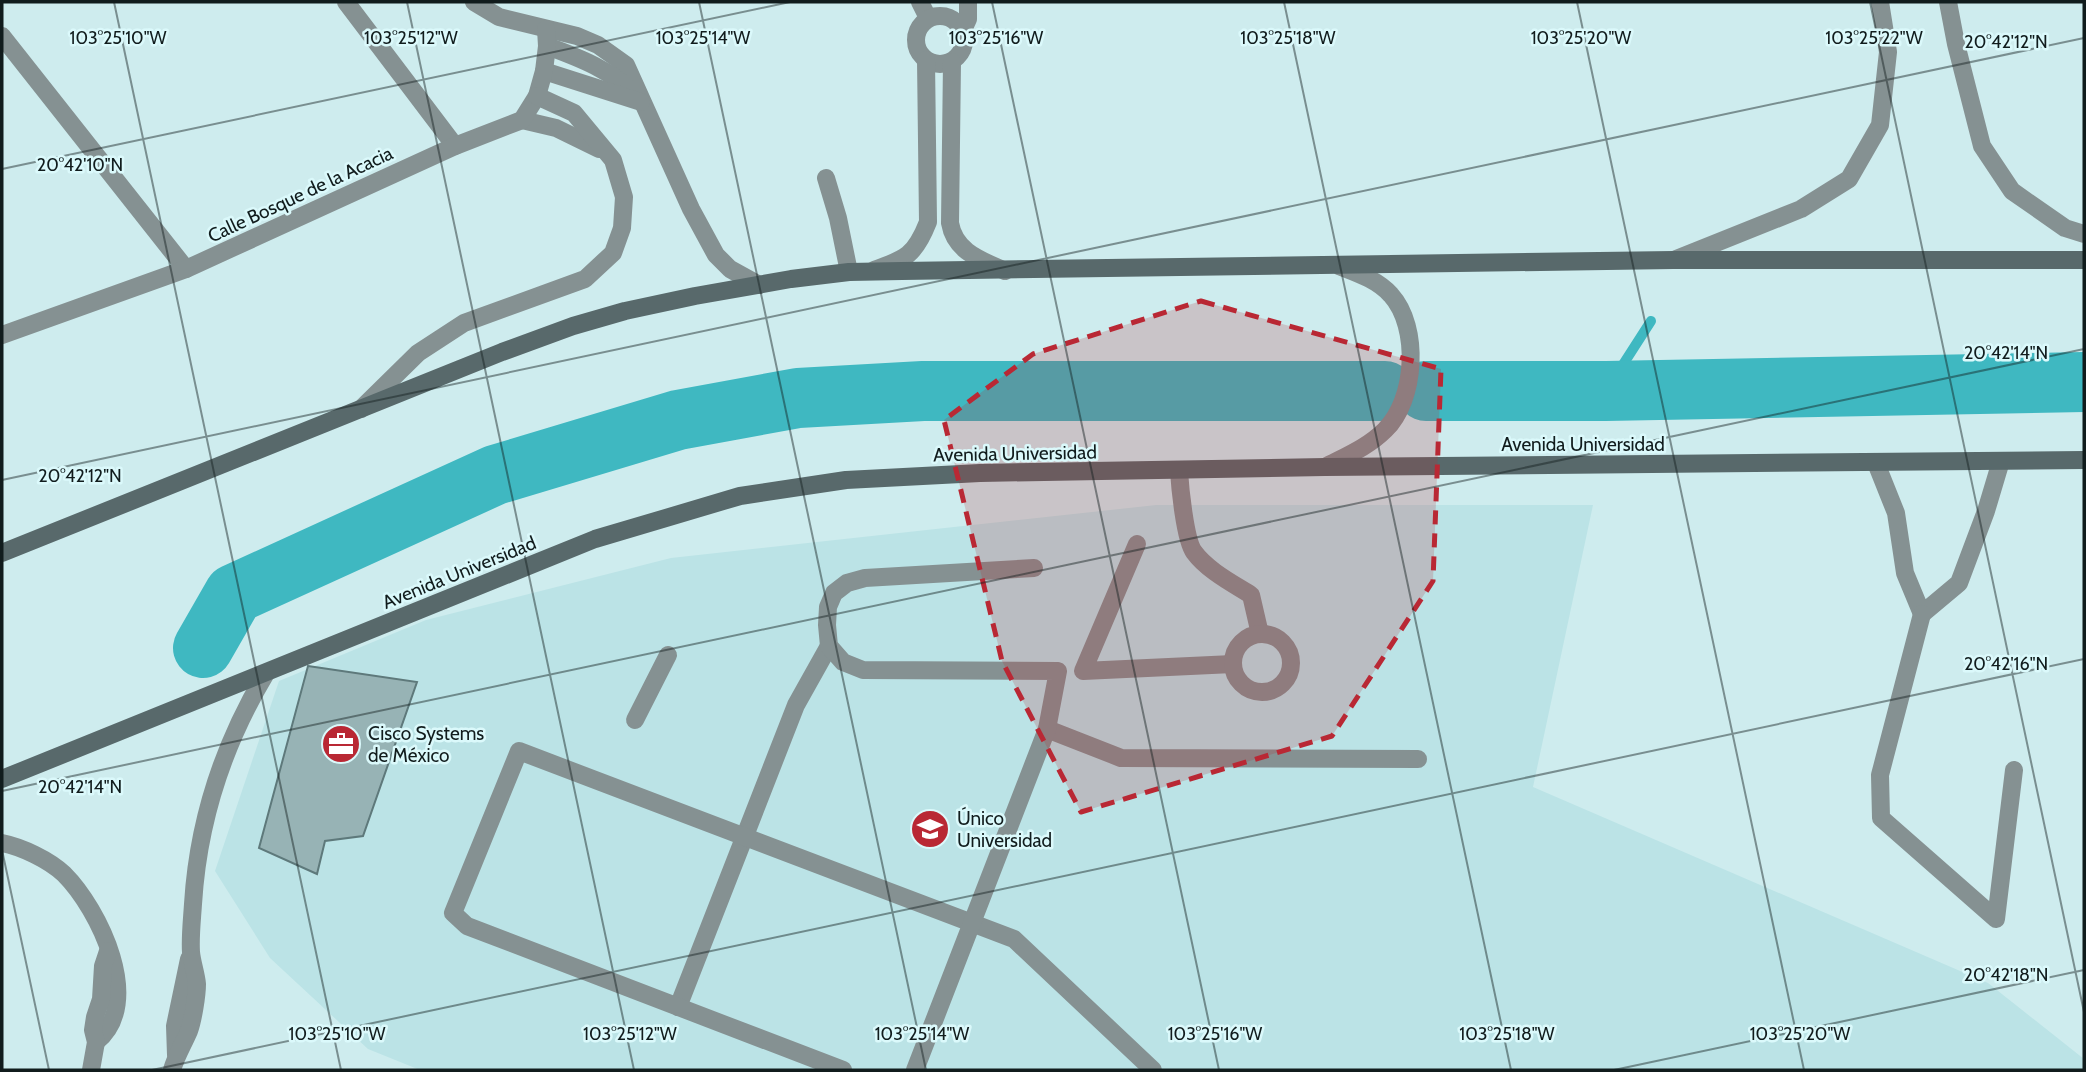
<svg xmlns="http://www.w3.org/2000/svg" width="2086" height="1072" font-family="Cabin,sans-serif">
<rect width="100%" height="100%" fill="#ceecee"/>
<polygon fill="#bbe3e6" points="1156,505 1593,505 1533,787 1988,983 2084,1059 2084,1070 420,1070 368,1049 270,958 215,871 279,681 426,620 671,558"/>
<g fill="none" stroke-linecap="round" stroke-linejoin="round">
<polyline stroke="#3fb8c1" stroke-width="10" points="1606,391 1651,321"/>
<g stroke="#3fb8c1" stroke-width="60">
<polyline points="1426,391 1606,391 2084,382"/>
<polyline points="203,648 234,594 495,475 678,420 798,398 923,391 1385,391"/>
</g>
</g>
<polygon fill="#97b3b5" stroke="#5e797b" stroke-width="2" points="308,666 417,682 363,836 325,841 317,874 259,848"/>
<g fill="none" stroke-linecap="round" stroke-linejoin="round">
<g stroke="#859192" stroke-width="18">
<polyline points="826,178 838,218 849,272"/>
<polyline points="1876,463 1896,513 1905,573 1922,614 1959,583 1986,511 2001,461"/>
<path d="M 1179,471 C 1180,487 1185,540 1194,552 C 1207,570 1232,583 1251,595 L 1260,634"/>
<polyline points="1137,544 1083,671 1233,664"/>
<polyline points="1922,614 1880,775 1881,818 1996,919 2014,770"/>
<circle cx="1262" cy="663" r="29"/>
<polyline points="635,720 668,655"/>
<polyline points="1047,729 1121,758 1418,759"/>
<polyline points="678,1007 796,705 829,646"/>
<polyline points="843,1070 467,926 453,913 519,751 1014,939 1153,1070"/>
<polyline points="915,1070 1047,729 1058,671 863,670 843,662 829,646 827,625 828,607 834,593 847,583 865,578 1034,568"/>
</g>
<g stroke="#859192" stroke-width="18">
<polyline points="346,2 455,146"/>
<polyline points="474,2 499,17 577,36 598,45 626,65 691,209 716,255 730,269 759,285"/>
<polyline points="920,2 928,18"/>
<polyline points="1948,2 1956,44 1982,146 2012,191 2065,228 2084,234"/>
<circle cx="940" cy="40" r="24"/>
<polyline points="963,30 968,19 968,2"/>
<polyline points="2,36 186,269"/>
<path d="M 547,46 C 580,58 611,70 637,96"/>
<path d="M 952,62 L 950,223 C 955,252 981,260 1005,271"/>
<polyline points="544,71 641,102"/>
<polyline points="522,120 556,128 599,149"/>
<polyline points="1676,259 1801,209 1849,179 1880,125 1888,52 1880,2"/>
<path d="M 874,270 C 906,259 915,255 928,222 L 926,60"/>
<polyline points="2,335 186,269 455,146 522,120 537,96 544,71 547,46 546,29"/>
<polyline points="361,409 418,353 464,323 585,279 613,253 622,228 624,197 613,160 574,113 537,96"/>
<path d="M 2,843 C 22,847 49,860 64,874 C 99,909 145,1003 96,1042"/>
<polyline points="176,1055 175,1026 189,959"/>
<polyline points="91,1070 96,1042 93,1030 95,1017 101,999 103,966 108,951"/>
<path d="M 172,1070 C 176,1056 183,1045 189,1031 C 193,1020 197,995 197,984 C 196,973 192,963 191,952 C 190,937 192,920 193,904 C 198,822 224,743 266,673"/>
</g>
<path stroke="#859192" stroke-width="18" d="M 1325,467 C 1346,456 1368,447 1385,430 C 1416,400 1420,327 1391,295 C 1378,280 1357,273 1339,266"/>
<g stroke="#58696b" stroke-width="18">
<polyline points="2,553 502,352 573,326 625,311 695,296 791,279 849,272 902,271 1673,260 2084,260"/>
<polyline points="2,779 595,539 740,496 846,480 980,473 1325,467 2084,460"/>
</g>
</g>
<path fill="#b92834" fill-opacity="0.2" stroke="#b92834" stroke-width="5" stroke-dasharray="14 9" stroke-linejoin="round" d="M 1201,301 L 1441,369 L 1433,581 L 1332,736 L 1081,812 L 1002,661 L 944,420 L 1033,354 Z"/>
<path fill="none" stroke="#111c1d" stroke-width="2" stroke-opacity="0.45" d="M 114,2 L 341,1070M 407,2 L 634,1070M 699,2 L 926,1070M 992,2 L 1219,1070M 1284,2 L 1511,1070M 1577,2 L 1804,1070M 1870,2 L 2084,1012M 2,169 L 790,2M 2,480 L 2084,38M 2,791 L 2084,349M 2,850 L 49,1070M 152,1070 L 2084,659M 1614,1070 L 2084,970"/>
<defs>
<symbol id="office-disc" viewBox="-11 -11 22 22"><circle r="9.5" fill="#b92834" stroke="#dbf9fb"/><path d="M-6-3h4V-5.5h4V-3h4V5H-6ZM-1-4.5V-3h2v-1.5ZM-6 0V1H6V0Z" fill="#fff"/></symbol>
<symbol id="university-disc" viewBox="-11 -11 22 22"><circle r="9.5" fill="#b92834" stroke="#dbf9fb"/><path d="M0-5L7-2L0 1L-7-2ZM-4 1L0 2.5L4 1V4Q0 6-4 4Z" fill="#fff"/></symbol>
</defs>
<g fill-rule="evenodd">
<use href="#office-disc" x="319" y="722" width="44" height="44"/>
<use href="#university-disc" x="908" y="807" width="44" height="44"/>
</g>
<g text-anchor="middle" stroke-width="5" stroke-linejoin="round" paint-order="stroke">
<g font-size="19" fill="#111c1d" stroke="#dbf9fb">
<text transform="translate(300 194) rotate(-25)" y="7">Calle Bosque de la Acacia</text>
<text x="1583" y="451">Avenida Universidad</text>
<text transform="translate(1015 453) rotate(-1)" y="7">Avenida Universidad</text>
<text transform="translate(459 572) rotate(-22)" y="7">Avenida Universidad</text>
</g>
<g font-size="19" fill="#111c1d" stroke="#dbf9fb" text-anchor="start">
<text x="368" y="740">Cisco Systems<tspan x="368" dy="22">de México</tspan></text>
<text x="957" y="825">Único<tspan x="957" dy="22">Universidad</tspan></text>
</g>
</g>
<g font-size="18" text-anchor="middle" fill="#111c1d" stroke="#dbf9fb" stroke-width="5" stroke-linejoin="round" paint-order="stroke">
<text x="118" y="44">103°25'10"W</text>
<text x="411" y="44">103°25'12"W</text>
<text x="703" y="44">103°25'14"W</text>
<text x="996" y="44">103°25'16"W</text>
<text x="1288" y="44">103°25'18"W</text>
<text x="1581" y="44">103°25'20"W</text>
<text x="1874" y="44">103°25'22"W</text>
<text x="2006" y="48">20°42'12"N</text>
<text x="80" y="171">20°42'10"N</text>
<text x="2006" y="359">20°42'14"N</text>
<text x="80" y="482">20°42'12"N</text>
<text x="2006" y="670">20°42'16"N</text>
<text x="80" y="793">20°42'14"N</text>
<text x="2006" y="981">20°42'18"N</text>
<text x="337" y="1040">103°25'10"W</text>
<text x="630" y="1040">103°25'12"W</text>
<text x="922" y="1040">103°25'14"W</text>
<text x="1215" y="1040">103°25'16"W</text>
<text x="1507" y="1040">103°25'18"W</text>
<text x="1800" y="1040">103°25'20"W</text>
</g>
<rect width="2086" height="1072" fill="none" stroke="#111c1d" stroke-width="7"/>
</svg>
